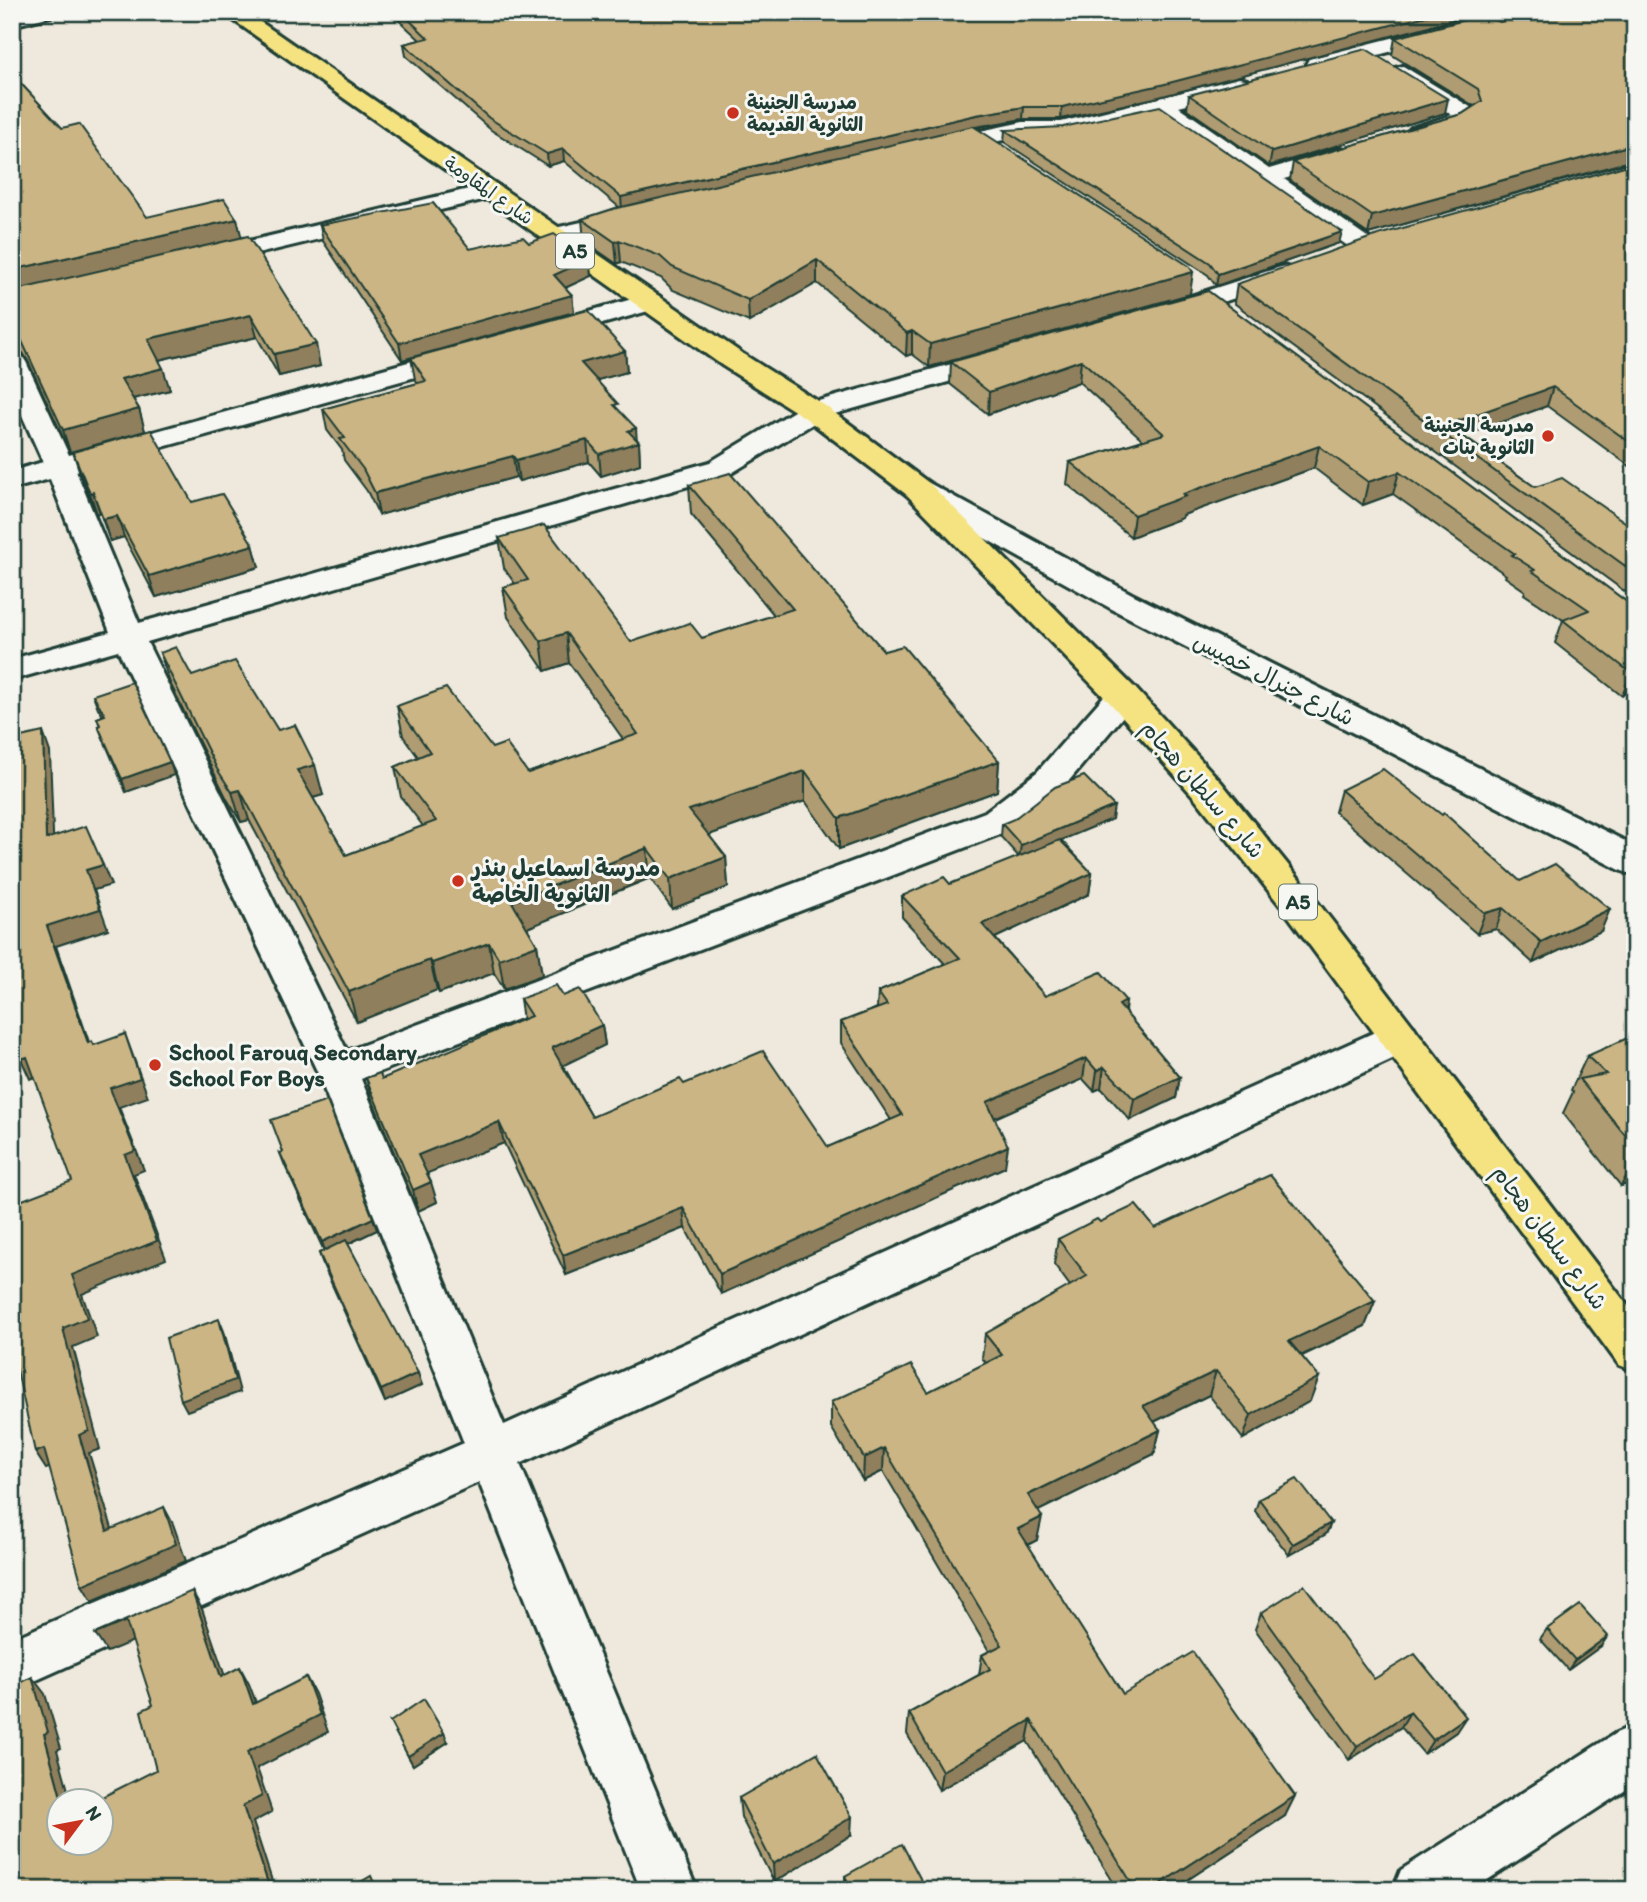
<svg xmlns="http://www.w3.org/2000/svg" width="1647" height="1902" font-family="Itim,'Playpen Sans Arabic',sans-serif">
<rect width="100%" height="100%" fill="#eee9dc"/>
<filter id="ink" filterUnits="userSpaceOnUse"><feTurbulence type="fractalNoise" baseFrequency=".0143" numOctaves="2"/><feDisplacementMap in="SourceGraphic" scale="14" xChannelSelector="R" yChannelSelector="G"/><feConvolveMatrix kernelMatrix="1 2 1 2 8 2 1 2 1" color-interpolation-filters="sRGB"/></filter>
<g filter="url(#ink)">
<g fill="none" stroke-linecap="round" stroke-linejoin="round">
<defs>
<g id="street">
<polygon points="18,12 54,12 51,16 12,26 12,14"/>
<polygon points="1494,12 1529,12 1526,16 1317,71 1306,64 1309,59"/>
<polygon points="1403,66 1472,108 1475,113 1470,125 1419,140 1411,138 1407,133 1411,128 1452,115 1395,78 1392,73 1395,68"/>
<polygon points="1239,78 1247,80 1250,85 1247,90 1179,107 1269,169 1341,148 1349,150 1353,155 1349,160 1284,179 1373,241 1377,246 1373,251 1355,251 1157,112 1061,136 1023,136 936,154 928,152 924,147 928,142 1023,122 1061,122"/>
<polygon points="490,184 499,186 502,191 499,196 203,267 194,264 190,259 194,254"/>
<polygon points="635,210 644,212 647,217 644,222 555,242 546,240 543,235 546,230"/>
<polygon points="1284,266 1293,269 1297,274 1293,279 1168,320 1159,318 1155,312 1159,306"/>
<polygon points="650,294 659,296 663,302 659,308 545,340 536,338 532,332 536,326"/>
<polygon points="463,347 473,349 477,355 473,361 76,471 139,623 710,462 804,405 1002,350 1012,352 1016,358 1012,364 824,417 730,474 147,642 347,1051 985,812 1037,772 1111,688 1123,685 1135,688 1140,696 1062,789 1011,830 361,1079 504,1425 1386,1027 1400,1023 1414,1027 1420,1038 1414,1049 520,1464 697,1890 641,1890 479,1482 12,1691 12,1639 464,1443 317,1071 118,650 12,680 12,659 110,632 50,479 12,489 12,471 43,462 12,393 12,354 22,356 26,362 69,455"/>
<polygon points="1635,1725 1635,1784 1472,1890 1393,1890 1401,1870 1616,1733"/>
</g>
<polygon id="secondary" points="918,480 929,483 1132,594 1635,846 1635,875 1622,871 1110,608 907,495 903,489 907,483"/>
<polygon id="highway" points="222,12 246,12 743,354 824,405 929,483 1135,688 1221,782 1309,891 1635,1315 1635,1371 1619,1365 1283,909 1195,798 1111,704 907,495 804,417 723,366"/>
</defs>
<use href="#street" stroke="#1f3d34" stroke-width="6"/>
<use href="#secondary" stroke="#1f3d34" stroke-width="6"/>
<use href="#highway" stroke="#1f3d34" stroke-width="6"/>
<use href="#street" fill="#f6f6f2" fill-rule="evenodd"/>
<use href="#secondary" fill="#f6f6f2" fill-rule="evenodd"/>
<use href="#highway" fill="#f5e382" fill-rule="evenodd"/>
</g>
<g fill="#af9c72" stroke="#1f3d34" stroke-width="2">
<polygon points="390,12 1384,12 1392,17 1456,19 1159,97 1061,119 1023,119 975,128 1190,294 929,367 912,354 906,356 817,283 749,322 673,290 661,278 621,262 617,264 584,241 582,219 619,207 564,161 548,166 491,130 406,56 404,44 420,40"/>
<polygon points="1635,12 1635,161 1368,234 1290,180 1293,162 1462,114 1474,106 1392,55 1395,38 1500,22"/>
<polygon points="12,74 62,128 147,217 237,219 241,238 320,366 279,376 257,337 159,360 170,390 133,399 139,409 145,431 70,452 28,361 23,353 12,352"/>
<polygon points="1189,95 1445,113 1269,166 1187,109"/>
<polygon points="1005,130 1339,243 1216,286 1208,275 1004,142"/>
<polygon points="1635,163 1635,470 1547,406 1463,436 1535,487 1635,529 1635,599 1234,303 1237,284"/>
<polygon points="320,225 470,249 529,243 589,259 591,276 565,288 572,295 574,312 402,360 323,241"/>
<polygon points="1208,291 1631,605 1635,683 1622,696 1555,643 1563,620 1524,594 1525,591 1505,577 1506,575 1393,494 1363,505 1314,468 1183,515 1182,518 1131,537 1067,484 1070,462 1143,440 1079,382 988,414 950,384 951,362"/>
<polygon points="625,351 627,372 597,380 639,442 640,464 601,476 589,462 519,481 516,477 379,515 367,491 344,460 342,450 327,430 323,409 418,383 415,379 411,358"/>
<polygon points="73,452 192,502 253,545 259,567 156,597 124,537 110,541 100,513 97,514 80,473"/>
<polygon points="689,485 884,651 999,761 997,791 839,849 805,801 709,835 726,857 728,887 672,909 650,878 527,928 537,945 542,975 504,989 494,973 439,993 437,990 357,1022 249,820 241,822 227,799 170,683 160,653 192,676 278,730 323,795 313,798 346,855 423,826 401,797 395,767 418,757 403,736 397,706 492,748 528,773 623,739 569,663 545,671 508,617 503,587 515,584 504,568 499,538 631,642 702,638 774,615 691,514"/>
<polygon points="93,695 174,775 126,792 98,726 100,726 97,718 103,716 98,708"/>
<polygon points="1341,790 1520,881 1601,931 1533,963 1496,929 1477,934 1335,812"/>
<polygon points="1112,819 1061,840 1092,873 1089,894 995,938 1045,996 1126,1001 1125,1012 1180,1077 1176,1098 1130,1120 1101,1088 1094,1091 1083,1079 995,1118 1005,1167 721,1294 685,1228 566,1275 504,1143 427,1173 437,1202 418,1211 372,1099 366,1078 382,1079 523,1020 520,999 563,996 602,1025 605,1045 563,1065 592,1117 684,1084 828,1147 891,1120 841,1043 841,1022 877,1008 878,992 945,964 902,917 902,896 950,884 1019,857 1001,837 1002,824"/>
<polygon points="1635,1038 1635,1192 1627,1184 1621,1186 1563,1113 1573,1092 1571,1090 1587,1056"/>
<polygon points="280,1153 373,1218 377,1230 348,1244 422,1385 385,1402 323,1265 319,1253 324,1251 285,1166"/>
<polygon points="1100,1222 1155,1228 1375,1301 1365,1326 1302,1356 1310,1401 1243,1439 1209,1395 1154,1422 1160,1430 1154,1454 1038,1511 1037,1540 1028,1545 1123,1694 1285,1816 1172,1890 1118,1890 1027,1741 939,1790 907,1734 909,1713 979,1675 982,1655 989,1651 883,1471 863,1481 831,1427 831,1402 928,1392 986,1363 982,1358 985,1334 1070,1286 1054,1264 1058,1239"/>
<polygon points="1259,1499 1331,1523 1326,1534 1289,1555 1255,1511"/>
<polygon points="1261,1613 1374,1679 1456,1732 1424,1754 1401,1727 1349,1760 1255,1629"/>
<polygon points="1547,1629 1601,1646 1568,1670 1540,1639"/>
<polygon points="390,1722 448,1742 413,1765"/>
<polygon points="739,1798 851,1835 774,1882 741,1817"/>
<polygon points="845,1876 922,1882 921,1890 845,1890"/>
</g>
<g fill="#8f7f5c" stroke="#1f3d34" stroke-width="2">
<polygon points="1441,12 1457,12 1456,19 1159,97 1061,119 1062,107"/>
<polygon points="1448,99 1445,113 1269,166 1272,152"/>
<polygon points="1024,107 1023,119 975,127 622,210 621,197 976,115"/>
<polygon points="1635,144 1634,160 1368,234 1372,216"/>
<polygon points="563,149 564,161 548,166 547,154"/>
<polygon points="237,219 242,239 12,293 12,270"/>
<polygon points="1342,232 1339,243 1216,286 1218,274"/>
<polygon points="619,240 621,262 617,264 615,242"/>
<polygon points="589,259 591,276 556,292 554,275"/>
<polygon points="817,260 817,283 749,322 748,300"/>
<polygon points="1193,272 1190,294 929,367 930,344"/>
<polygon points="572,295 574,312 402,360 399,343"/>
<polygon points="251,315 257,337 154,361 148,339"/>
<polygon points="912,331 912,354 906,356 907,333"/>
<polygon points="316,344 320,366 279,376 274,354"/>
<polygon points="625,351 627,372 583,384 581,363"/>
<polygon points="1081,360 1079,382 988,414 989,392"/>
<polygon points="163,368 170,390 128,400 121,379"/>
<polygon points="1553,387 1547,406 1452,440 1446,425"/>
<polygon points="12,397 18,412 12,413"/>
<polygon points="139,409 145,431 70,452 63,430"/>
<polygon points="636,428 637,443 639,442 640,464 601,476 599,454 628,431"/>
<polygon points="587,440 589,462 519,481 516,460"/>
<polygon points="1319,446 1314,468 1183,515 1182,518 1131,537 1134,515 1183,494"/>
<polygon points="513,456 516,477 379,515 375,493"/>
<polygon points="1399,472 1393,494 1363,505 1368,482"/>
<polygon points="93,492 100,513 97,514 90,493"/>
<polygon points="117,516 124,537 110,541 103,519"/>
<polygon points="253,545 259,567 156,597 149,576"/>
<polygon points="566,633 569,663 545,671 541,641"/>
<polygon points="1635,669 1635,683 1622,696 1631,673"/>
<polygon points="43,732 50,752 54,859 46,839"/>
<polygon points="999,761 997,791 839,849 839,818"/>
<polygon points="170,762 174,775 126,792 122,779"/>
<polygon points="315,765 323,795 305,800 297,770"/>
<polygon points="805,771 805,801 692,841 689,810"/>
<polygon points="240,790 249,820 241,822 232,792"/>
<polygon points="1114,806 1112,819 1019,858 1021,845"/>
<polygon points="647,848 650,878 517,932 512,902"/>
<polygon points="726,857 728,887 672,909 670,879"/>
<polygon points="103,865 111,885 94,890 108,929 56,946 96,1062 88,1043 47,926 86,870"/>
<polygon points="1092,873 1089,894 980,945 982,924"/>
<polygon points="1503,908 1496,929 1477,934 1485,913"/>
<polygon points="1610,909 1601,931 1533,963 1541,942"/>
<polygon points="489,943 494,973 439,993 432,963"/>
<polygon points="537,945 542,975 504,989 499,959"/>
<polygon points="430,960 437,990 357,1022 349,992"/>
<polygon points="1126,1001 1123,1022 1119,1005"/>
<polygon points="602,1025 605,1045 556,1069 552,1048"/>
<polygon points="125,1034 148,1097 119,1107 144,1170 134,1174 166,1259 82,1294 97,1337 73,1347 100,1449 89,1453 118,1548 107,1531 79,1435 63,1328 72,1275 110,1088"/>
<polygon points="27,1057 37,1076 30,1079 21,1059"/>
<polygon points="1086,1058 1083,1079 985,1122 987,1102"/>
<polygon points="1104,1067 1101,1088 1094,1091 1097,1071"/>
<polygon points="1180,1077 1176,1098 1130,1120 1134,1099"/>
<polygon points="499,1122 504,1143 423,1175 418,1155"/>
<polygon points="1008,1146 1005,1167 721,1294 720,1274"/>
<polygon points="1635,1160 1635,1169 1627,1184 1621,1186"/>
<polygon points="431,1182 437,1202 418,1211 413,1190"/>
<polygon points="683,1208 685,1228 566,1275 563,1255"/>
<polygon points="373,1218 377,1230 326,1254 322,1242"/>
<polygon points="1375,1301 1365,1326 1281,1365 1289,1341"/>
<polygon points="219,1319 224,1331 240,1392 187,1411 181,1400"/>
<polygon points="13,1352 24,1371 12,1376 12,1353"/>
<polygon points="1216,1371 1209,1395 1137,1430 1143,1406"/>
<polygon points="418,1373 422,1385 385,1402 381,1390"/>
<polygon points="1319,1377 1310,1401 1243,1439 1251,1415"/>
<polygon points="1160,1430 1154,1454 1024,1518 1028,1495"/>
<polygon points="884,1448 883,1471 863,1481 864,1458"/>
<polygon points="44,1449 54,1466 46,1469 35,1452"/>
<polygon points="164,1507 173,1524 186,1561 92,1601 82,1585"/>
<polygon points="1042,1517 1037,1540 1014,1552 1018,1529"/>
<polygon points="1331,1523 1326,1534 1289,1555 1293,1544"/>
<polygon points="192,1591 202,1609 231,1694 221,1677"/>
<polygon points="126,1621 138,1639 107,1652 95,1634"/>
<polygon points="1608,1636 1601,1646 1568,1670 1575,1660"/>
<polygon points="240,1667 249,1684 263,1721 253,1704"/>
<polygon points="32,1677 45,1694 61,1748 57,1750 71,1801 62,1801 44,1734"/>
<polygon points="306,1677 315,1694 328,1732 257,1768 272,1812 253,1822 275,1890 270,1890 243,1806 247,1752"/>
<polygon points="1410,1712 1401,1727 1349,1760 1357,1746"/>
<polygon points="1466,1717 1456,1732 1424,1754 1433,1740"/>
<polygon points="1031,1720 1027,1741 939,1790 942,1771"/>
<polygon points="444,1733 448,1742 413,1765 408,1756"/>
<polygon points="1295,1796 1285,1816 1172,1890 1151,1890"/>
<polygon points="852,1817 851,1835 774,1882 773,1864"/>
<polygon points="922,1882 921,1890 915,1890 916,1886"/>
</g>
<g fill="#ccb584" stroke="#1f3d34" stroke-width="2">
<polygon points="401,12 1384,12 1392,17 1410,12 1441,12 1161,85 1062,107 1024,107 976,115 621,197 563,149 547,154 489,118 404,44 428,38"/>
<polygon points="1537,12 1635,12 1635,144 1372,216 1293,162 1462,114 1482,101 1478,89 1395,38 1484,15 1500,22"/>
<polygon points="1366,49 1448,99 1272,152 1189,95"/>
<polygon points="12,74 62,128 79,124 147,217 224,199 237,219 12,270"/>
<polygon points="1160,106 1342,232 1218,274 1210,263 1005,130 1063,127"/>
<polygon points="973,126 1189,266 1193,272 930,344 912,331 907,333 817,260 748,300 672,267 660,256 619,240 615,242 582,219 613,209"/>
<polygon points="1635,163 1635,446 1553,387 1446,425 1535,487 1562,478 1635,529 1635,573 1237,284 1378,235"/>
<polygon points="433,203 470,249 523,237 529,243 554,234 589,259 554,275 572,295 399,343 320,225"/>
<polygon points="248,236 316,344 274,354 251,315 148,339 163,368 121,379 139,409 63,430 21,339 15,332 12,331 12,291"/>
<polygon points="1208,291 1631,605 1635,605 1635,669 1631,673 1563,620 1589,610 1532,571 1535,570 1512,555 1515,554 1399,472 1368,482 1319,446 1183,494 1186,496 1134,515 1070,462 1164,434 1081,360 989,392 951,362"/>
<polygon points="588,310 625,351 581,363 618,404 614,405 636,428 628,431 639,442 599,454 587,440 516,460 513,456 375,493 363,469 340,439 345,438 323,409 426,381 411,358"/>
<polygon points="151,430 192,502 222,494 253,545 149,576 117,516 103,519 93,492 90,493 73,452"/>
<polygon points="730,473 884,651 903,646 999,761 839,818 805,771 689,810 726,857 670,879 647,848 512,902 537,945 499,959 489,943 432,963 430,960 349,992 240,790 232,792 217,769 160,653 176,647 192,676 235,661 278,730 295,725 315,765 297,770 346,855 436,821 395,767 430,752 397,706 446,688 492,748 506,743 528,773 638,734 566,633 541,641 503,587 528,580 499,538 544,525 631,642 690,623 702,638 793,609 689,485"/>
<polygon points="132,682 170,762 122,779 98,726 100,725 97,718 105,715 93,695"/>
<polygon points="43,732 46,839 86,826 103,865 86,870 100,909 47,926 88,1043 92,1041 94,1045 125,1034 140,1078 110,1088 135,1151 125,1155 157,1241 72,1275 87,1318 63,1328 89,1431 79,1435 107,1531 164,1507 176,1544 82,1585 44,1449 35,1452 13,1352 12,1353 12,1204 72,1181 27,1057 21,1059 12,1030 12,739"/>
<polygon points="1383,769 1442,815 1444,813 1520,881 1555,864 1610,909 1541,942 1503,908 1485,913 1341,790"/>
<polygon points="1084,776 1114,806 1021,845 1002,824 1014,819 1055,787"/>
<polygon points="1060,840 1092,873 982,924 1045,996 1101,972 1126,1001 1119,1005 1180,1077 1134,1099 1104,1067 1097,1071 1086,1058 987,1102 1008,1146 720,1274 683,1208 563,1255 499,1122 418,1155 431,1182 413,1190 366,1078 380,1073 382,1079 531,1016 520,999 556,985 563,996 580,989 602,1025 552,1048 592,1117 680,1079 684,1084 763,1051 828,1147 902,1115 841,1022 887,1005 878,992 960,958 902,896 944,877 950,884"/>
<polygon points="1632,1036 1635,1038 1635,1147 1579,1079 1606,1074 1587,1056"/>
<polygon points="327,1101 373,1218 322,1242 280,1153 283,1152 271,1120"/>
<polygon points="1270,1175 1375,1301 1289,1341 1319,1377 1251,1415 1216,1371 1143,1406 1160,1430 1028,1495 1042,1517 1018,1529 1123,1694 1193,1652 1295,1796 1151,1890 1136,1890 1031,1720 942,1771 909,1713 990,1669 982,1655 1002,1645 884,1448 864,1458 831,1402 911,1365 928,1392 1002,1355 985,1334 1087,1276 1058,1239 1097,1219 1100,1222 1136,1205 1155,1228"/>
<polygon points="346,1240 418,1373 381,1390 319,1253"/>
<polygon points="219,1319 235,1380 181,1400 166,1338"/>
<polygon points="1297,1479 1331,1523 1293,1544 1259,1499"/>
<polygon points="1304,1585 1374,1679 1415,1654 1466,1717 1433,1740 1410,1712 1357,1746 1261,1613"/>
<polygon points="192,1591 221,1677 240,1667 253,1704 306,1677 320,1715 247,1752 262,1796 243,1806 270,1890 12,1890 12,1768 14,1767 12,1759 12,1687 32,1677 48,1732 44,1734 62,1801 60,1801 60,1843 102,1843 102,1801 94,1801 156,1770 141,1711 153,1705 126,1621 95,1634"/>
<polygon points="1580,1605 1608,1636 1575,1660 1547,1629"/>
<polygon points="424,1699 444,1733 408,1756 390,1722"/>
<polygon points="817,1753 852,1817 773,1864 739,1798"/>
<polygon points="902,1844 922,1882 916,1886 918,1890 852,1890 845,1876"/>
<polygon points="371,1876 377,1890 347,1890"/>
</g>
</g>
<g fill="#c8321e" stroke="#f6f6f2" stroke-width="2.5">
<circle cx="733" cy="113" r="7"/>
<circle cx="1548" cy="436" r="7"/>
<circle cx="458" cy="881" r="7"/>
<circle cx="155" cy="1065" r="7"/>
</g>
<g text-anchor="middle" stroke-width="6" stroke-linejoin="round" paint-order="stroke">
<g font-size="19" font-weight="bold" fill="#1f3d34" stroke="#f6f6f2" text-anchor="start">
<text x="747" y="109">مدرسة الجنينة<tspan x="747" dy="22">الثانوية القديمة</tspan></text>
<text x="1534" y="432" text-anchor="end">مدرسة الجنينة<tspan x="1534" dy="22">الثانوية بنات</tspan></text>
</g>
<g font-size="19" fill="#1f3d34" stroke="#f6f6f2">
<text transform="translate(489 190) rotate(35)" y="7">شارع المقاومة</text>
</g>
<g fill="#f6f6f2" stroke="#60746d" stroke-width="2">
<rect x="556" y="233.5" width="38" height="35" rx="5"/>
<rect x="1279" y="884.5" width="38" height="35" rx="5"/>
</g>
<g font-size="21" font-weight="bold" fill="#1f3d34">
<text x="575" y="258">A5</text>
<text x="1298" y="909">A5</text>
</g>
<g font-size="23" fill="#1f3d34" stroke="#f6f6f2">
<text transform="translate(1274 679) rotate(27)" y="8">شارع جنرال خميس</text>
<text transform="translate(1203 789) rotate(49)" y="8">شارع سلطان هجام</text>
<text transform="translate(1550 1237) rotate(53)" y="8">شارع سلطان هجام</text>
</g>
<g font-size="23" font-weight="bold" fill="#1f3d34" stroke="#f6f6f2" text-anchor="start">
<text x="472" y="876">مدرسة اسماعيل بنذر<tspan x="472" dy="26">الثانوية الخاصة</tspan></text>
<text x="169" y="1060">School Farouq Secondary<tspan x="169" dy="26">School For Boys</tspan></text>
</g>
</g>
<rect width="1647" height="1902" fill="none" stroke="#f6f6f2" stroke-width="42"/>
<rect x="21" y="21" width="1605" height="1860" fill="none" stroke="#1f3d34" stroke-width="2.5" filter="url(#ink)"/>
<g transform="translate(80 1822) rotate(58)"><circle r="33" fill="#f6f6f2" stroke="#a0aca6" stroke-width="2"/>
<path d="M0-5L12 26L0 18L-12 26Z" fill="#c8321e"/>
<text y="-10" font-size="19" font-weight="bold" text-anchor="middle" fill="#1f3d34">N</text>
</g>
</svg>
